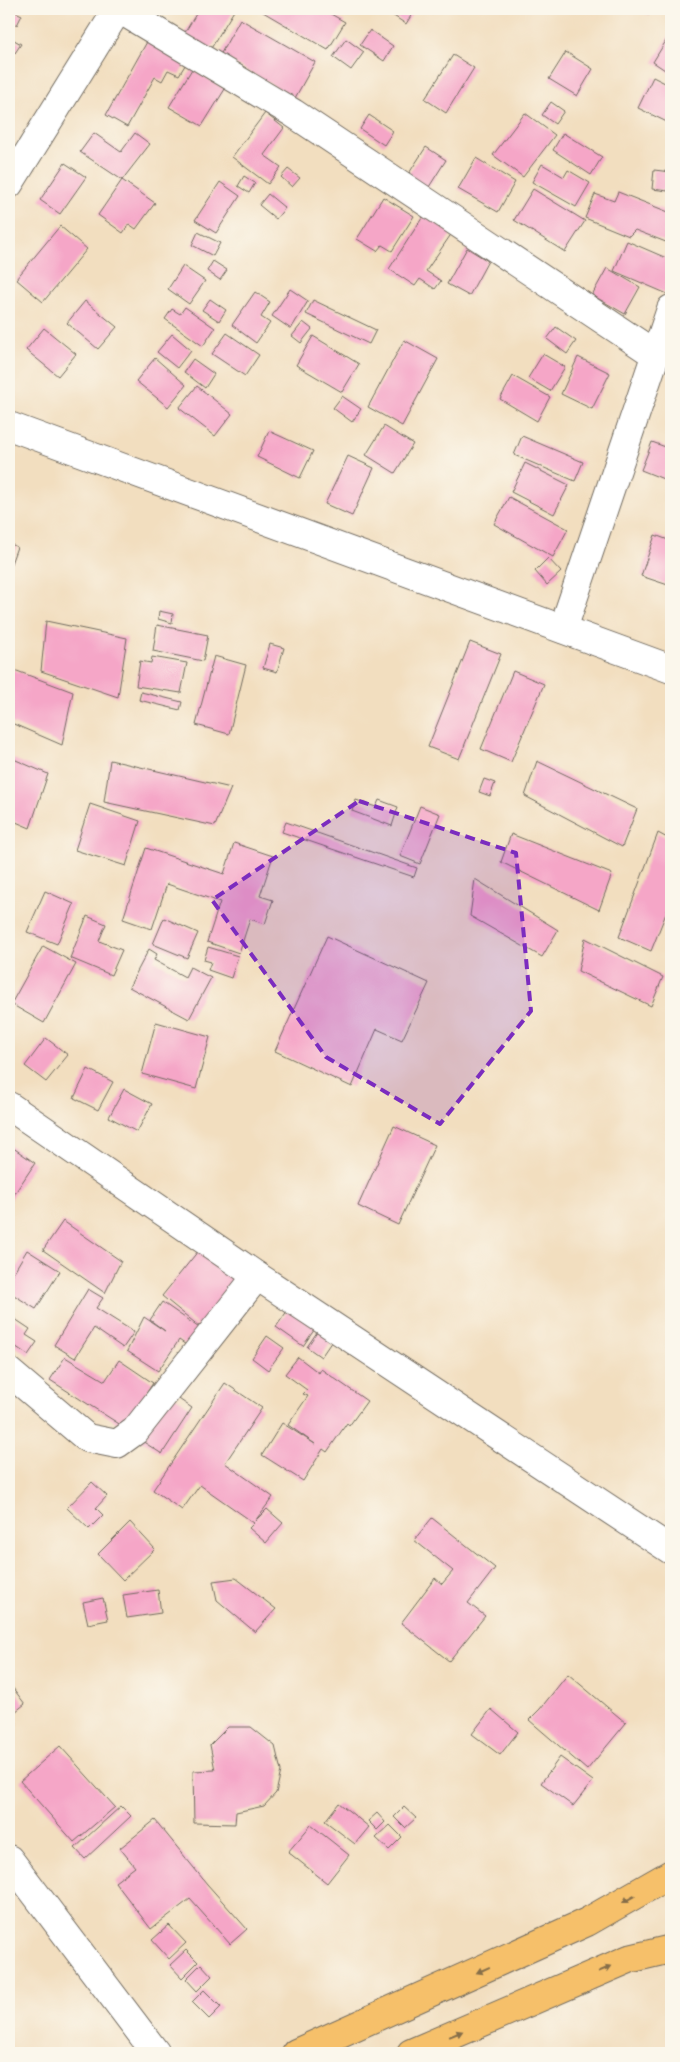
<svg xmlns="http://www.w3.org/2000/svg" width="680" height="2062" font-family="'Old Standard TT',serif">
<rect width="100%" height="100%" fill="#fbf7ec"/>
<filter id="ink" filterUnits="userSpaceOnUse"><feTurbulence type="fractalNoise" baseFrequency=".02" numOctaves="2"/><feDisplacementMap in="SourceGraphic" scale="10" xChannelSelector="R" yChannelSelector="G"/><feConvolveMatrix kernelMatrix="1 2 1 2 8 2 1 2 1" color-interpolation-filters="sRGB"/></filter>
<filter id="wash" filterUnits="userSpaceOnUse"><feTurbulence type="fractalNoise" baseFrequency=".0096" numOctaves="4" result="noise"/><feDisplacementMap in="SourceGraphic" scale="20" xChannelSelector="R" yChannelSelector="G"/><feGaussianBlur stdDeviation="1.12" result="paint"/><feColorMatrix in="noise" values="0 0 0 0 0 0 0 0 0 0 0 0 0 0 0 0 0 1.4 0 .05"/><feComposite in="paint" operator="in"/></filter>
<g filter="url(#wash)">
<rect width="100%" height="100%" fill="#f2debf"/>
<g id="blocks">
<g fill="#f5a6c7">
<polygon points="9,9 22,15 17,25 9,20"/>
<polygon points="199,9 235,9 210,50 184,34"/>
<polygon points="258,9 322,9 345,22 328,50"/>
<polygon points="383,9 415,9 406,24"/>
<polygon points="637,9 652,9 649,15"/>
<polygon points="240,19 315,62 295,98 220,55"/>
<polygon points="370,30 393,46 384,61 360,45"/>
<polygon points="669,36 671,37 671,74 653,62"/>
<polygon points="9,37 21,44 15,53 9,49"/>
<polygon points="346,39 364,52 351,70 333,57"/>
<polygon points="148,40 187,62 179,75 168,70 162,81 155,77 127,127 106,115"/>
<polygon points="566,52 593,69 577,96 549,79"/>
<polygon points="453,55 474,68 446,113 425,99"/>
<polygon points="192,69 225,89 202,126 169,107"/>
<polygon points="653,77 671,86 671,124 638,108"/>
<polygon points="551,102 564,111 555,124 542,115"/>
<polygon points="265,113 284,128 264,155 281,167 268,184 232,157"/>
<polygon points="525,113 555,135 523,177 493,155"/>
<polygon points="369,115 393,131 384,145 360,129"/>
<polygon points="94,133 121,152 135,133 150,144 122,180 80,152"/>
<polygon points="563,133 602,157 591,175 553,150"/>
<polygon points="426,147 446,160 422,198 402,184"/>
<polygon points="476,158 515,182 498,212 458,189"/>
<polygon points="65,163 86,177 60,214 40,200"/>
<polygon points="542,164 564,177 568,170 590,183 576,207 532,182"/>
<polygon points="288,169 300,178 292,187 281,177"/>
<polygon points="654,170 671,172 668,191 652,189"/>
<polygon points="244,176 255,183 249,193 238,186"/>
<polygon points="122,180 155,203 136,229 129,224 123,233 98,215"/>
<polygon points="220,182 240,196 216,233 195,220"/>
<polygon points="533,189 585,221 565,252 514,220"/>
<polygon points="618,192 671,213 671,244 635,230 629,236 585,218 595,194 614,201"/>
<polygon points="268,194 285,208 276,219 259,205"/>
<polygon points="383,197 414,216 392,251 382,245 377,251 357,239"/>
<polygon points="424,215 452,233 426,271 441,281 435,289 420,279 415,286 389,269"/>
<polygon points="60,226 87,249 43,302 16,279"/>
<polygon points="198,232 220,243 213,256 192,245"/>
<polygon points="627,241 671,260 670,295 614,271"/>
<polygon points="467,248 488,261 469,296 447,284"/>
<polygon points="213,261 227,270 220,280 207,271"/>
<polygon points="183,266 205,281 189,304 168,289"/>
<polygon points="607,268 640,287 625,314 592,295"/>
<polygon points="290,289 308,301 291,329 272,316"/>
<polygon points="255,292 270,302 261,317 270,323 256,343 232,325"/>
<polygon points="210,299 226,310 219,321 202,310"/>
<polygon points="313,300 376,330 369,344 306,314"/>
<polygon points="85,301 117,327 98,349 67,323"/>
<polygon points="185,307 215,328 203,346 165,319 172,309 180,314"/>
<polygon points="303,322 312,329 301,343 292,336"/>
<polygon points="556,327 576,341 567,354 547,339"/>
<polygon points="44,328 76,354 58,376 26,350"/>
<polygon points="227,333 259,355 245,376 212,354"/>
<polygon points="172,334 191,350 177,368 157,352"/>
<polygon points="313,336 359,364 342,392 296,365"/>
<polygon points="404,340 438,359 402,426 368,407"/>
<polygon points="543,354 565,367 550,391 528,378"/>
<polygon points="578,357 610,373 592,409 561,394"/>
<polygon points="155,358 186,385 168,407 136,381"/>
<polygon points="193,359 214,374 205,388 184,372"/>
<polygon points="513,376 550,397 537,421 500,399"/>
<polygon points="197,386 232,414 215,436 179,408"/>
<polygon points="342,396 361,409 352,422 333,408"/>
<polygon points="384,426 413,444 395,473 366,455"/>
<polygon points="269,431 313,451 300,478 257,457"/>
<polygon points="522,436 583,462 575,481 514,455"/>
<polygon points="652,442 671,449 671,482 641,470"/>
<polygon points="348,456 374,468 352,516 325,504"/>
<polygon points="525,463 569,485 554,514 511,492"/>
<polygon points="509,497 568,529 553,557 494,524"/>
<polygon points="655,535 671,541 671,586 641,576"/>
<polygon points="9,543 17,547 9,569"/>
<polygon points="548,558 561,572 547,585 535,571"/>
<polygon points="159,611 173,614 172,623 158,619"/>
<polygon points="46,621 127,638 118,697 41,671"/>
<polygon points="157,625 208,635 203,661 153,651"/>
<polygon points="470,642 501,654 459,759 428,747"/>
<polygon points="270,644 284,648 277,672 263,668"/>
<polygon points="214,656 246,665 229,734 196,725"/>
<polygon points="152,657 187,663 181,693 136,686 140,661 151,663"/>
<polygon points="9,668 73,692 62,745 9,722"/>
<polygon points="513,671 544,684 511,762 481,749"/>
<polygon points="141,692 182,702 180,710 139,700"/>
<polygon points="9,757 48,774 30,828 9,819"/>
<polygon points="110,760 231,788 215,826 104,802"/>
<polygon points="537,761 637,809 622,847 525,796"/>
<polygon points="484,779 495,783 490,796 479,792"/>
<polygon points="356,800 376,807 379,800 398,807 392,826 352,811"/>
<polygon points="90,804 140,821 126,866 75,850"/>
<polygon points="420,806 440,814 420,864 400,856"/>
<polygon points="286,822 417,868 414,877 282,832"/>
<polygon points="658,833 671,840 671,901 651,951 619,937"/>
<polygon points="511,834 612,874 599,910 501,862"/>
<polygon points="234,843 273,856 260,896 273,900 265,924 250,919 239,953 207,942 220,902 167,884 152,929 123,919 146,848 224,874"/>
<polygon points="475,879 558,930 542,957 470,916"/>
<polygon points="45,891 74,904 57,944 27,932"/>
<polygon points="87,916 106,924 99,941 122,950 111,975 70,958"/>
<polygon points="164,918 198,933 187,958 153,944"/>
<polygon points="327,936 429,983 402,1040 377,1029 352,1087 275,1051"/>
<polygon points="585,938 663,977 651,1006 578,971"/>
<polygon points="43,946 76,964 44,1023 11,1004"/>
<polygon points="208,947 238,956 231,978 208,970 211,962 204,960"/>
<polygon points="149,949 157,954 154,960 185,977 190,967 211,978 189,1019 129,987"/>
<polygon points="156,1022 210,1037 196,1089 142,1074"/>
<polygon points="46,1038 68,1055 46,1082 25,1066"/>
<polygon points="88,1069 113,1082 98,1110 74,1098"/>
<polygon points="124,1089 152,1104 137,1132 109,1117"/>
<polygon points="394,1126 435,1145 398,1225 358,1206"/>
<polygon points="9,1145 35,1163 9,1202"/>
<polygon points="63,1221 121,1261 105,1293 43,1250"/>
<polygon points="203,1245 242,1276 200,1327 162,1296"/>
<polygon points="27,1250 60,1271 36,1309 9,1292 9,1280"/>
<polygon points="88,1289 103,1298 96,1308 134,1332 123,1348 94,1328 75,1358 54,1345"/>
<polygon points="162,1302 205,1332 192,1349 179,1340 158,1371 127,1351 144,1317 165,1331 150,1320"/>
<polygon points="292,1304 319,1323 303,1346 276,1327"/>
<polygon points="9,1315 30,1329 26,1335 37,1342 28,1355 9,1342"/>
<polygon points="322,1325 336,1335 321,1357 307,1347"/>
<polygon points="267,1336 284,1348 268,1370 252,1358"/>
<polygon points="65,1357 105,1381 119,1360 153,1383 124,1427 50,1380"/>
<polygon points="298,1357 319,1373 321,1369 367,1401 349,1426 347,1423 327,1452 323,1449 303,1481 262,1455 282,1423 315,1444 288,1425 308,1396 303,1394 307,1390 285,1374"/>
<polygon points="225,1383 262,1408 225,1463 273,1497 255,1521 267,1509 283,1523 266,1543 249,1528 254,1523 200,1485 182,1510 153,1490"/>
<polygon points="170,1393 192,1408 162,1454 139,1439"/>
<polygon points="92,1482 107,1496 96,1508 103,1515 89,1529 67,1508"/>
<polygon points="432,1518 495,1568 468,1603 485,1616 449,1661 401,1623 435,1578 442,1584 453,1571 414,1540"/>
<polygon points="130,1522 155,1549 123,1580 98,1554"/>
<polygon points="236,1578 276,1609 255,1632 217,1600 213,1581"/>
<polygon points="158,1590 161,1613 127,1618 123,1595"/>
<polygon points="103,1598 108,1620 88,1624 83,1602"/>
<polygon points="568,1674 626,1723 587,1770 529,1720 540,1709"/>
<polygon points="9,1683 25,1704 10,1716 17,1724 9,1730"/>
<polygon points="491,1709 518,1732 500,1755 472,1734"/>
<polygon points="228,1727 251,1727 275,1746 281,1771 276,1793 264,1806 236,1812 235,1824 194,1823 193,1771 215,1770 210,1745"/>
<polygon points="60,1746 115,1807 74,1842 20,1781"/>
<polygon points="560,1757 593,1781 573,1806 541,1783"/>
<polygon points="339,1803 369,1827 355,1844 325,1821"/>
<polygon points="121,1806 131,1816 85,1859 75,1848"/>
<polygon points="404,1807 416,1818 405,1828 394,1817"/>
<polygon points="377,1813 385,1822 377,1830 368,1821"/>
<polygon points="155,1820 207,1884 247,1929 230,1944 190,1899 151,1929 115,1882 135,1867 120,1848"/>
<polygon points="311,1825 349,1855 327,1883 288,1852"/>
<polygon points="390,1825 402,1837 389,1850 376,1838"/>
<polygon points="169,1925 186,1943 169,1959 152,1940"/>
<polygon points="186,1950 198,1962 182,1978 170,1965"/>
<polygon points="201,1964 212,1976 197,1991 186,1979"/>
<polygon points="204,1990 221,2007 209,2019 192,2002"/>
</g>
</g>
</g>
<g filter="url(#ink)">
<use href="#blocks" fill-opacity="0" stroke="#716a5f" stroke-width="1"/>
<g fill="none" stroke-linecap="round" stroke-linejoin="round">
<defs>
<g id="minor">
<polyline points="119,9 293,113 656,355"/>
<polyline points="9,184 118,9"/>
<polyline points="9,426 671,669"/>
<polyline points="563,629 671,309"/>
<polyline points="9,1106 257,1276 671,1550"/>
<polyline points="9,1372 87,1438 117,1444 135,1431 257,1276"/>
<polyline points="9,1859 156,2053"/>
</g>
<g id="major">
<polyline points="296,2053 587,1922 671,1874"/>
<polyline points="411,2053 629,1959 671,1949"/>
</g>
</defs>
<use href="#minor" stroke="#716a5f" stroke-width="30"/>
<use href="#major" stroke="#716a5f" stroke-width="30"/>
<use href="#minor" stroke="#fff" stroke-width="28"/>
<use href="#major" stroke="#f6c06b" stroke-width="28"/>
</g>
<defs><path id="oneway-solid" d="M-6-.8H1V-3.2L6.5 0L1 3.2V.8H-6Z" transform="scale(1.25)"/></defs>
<g fill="#866e48">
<use href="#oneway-solid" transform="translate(629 1899) rotate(151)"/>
<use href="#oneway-solid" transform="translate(605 1969) rotate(-23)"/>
<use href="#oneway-solid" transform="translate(483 1970) rotate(156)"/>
<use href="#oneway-solid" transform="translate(456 2034) rotate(-23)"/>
</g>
</g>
<path fill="#7b2cbf" fill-opacity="0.2" stroke="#7b2cbf" stroke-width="4" stroke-dasharray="10 6" stroke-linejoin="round" d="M 359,801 L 516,853 L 531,1011 L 440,1124 L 326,1057 L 212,900 Z"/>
<rect width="680" height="2062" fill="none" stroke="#fbf7ec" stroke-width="30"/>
</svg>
